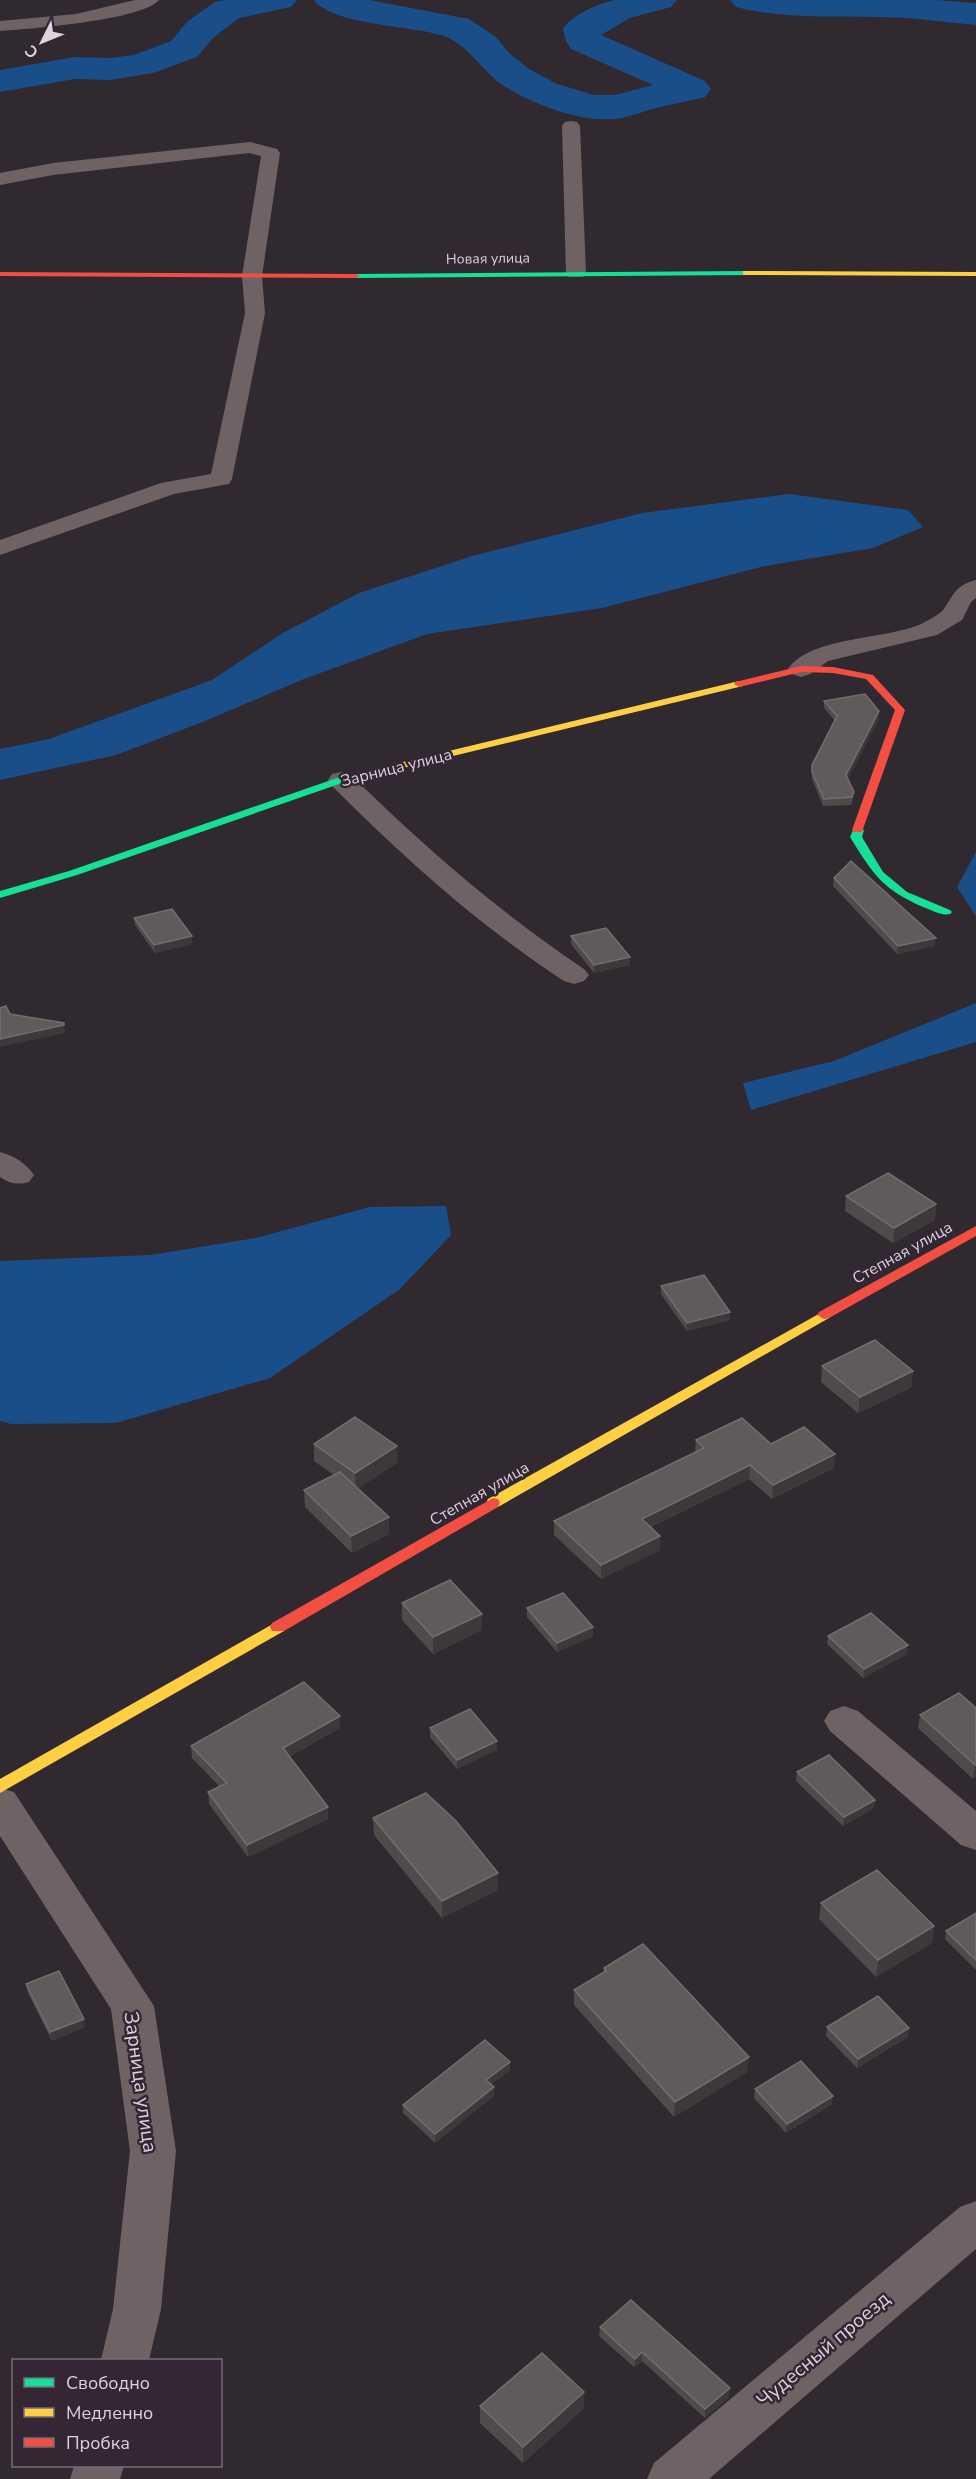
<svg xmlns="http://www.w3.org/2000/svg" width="976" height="2479" font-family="'Nunito Sans',sans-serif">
<rect width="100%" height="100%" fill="#302a30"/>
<g fill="#194e88">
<polygon points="75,68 40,79 0,86 0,78"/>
<polygon points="789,494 908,510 923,527 873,548 765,566 602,608 427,634 304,679 205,721 116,755 0,780 0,749 49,739 212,680 283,633 359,593 472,556 642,513"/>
<polygon points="976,852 976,916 957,887"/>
<polygon points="976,1003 976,1042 751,1110 743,1083 834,1061"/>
<polygon points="446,1206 451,1235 400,1289 270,1378 116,1423 11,1424 0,1421 0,1261 150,1255 256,1238 370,1207"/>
</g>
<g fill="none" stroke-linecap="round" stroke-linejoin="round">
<g fill="#194e88" fill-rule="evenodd">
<polygon points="225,0 297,0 291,7 239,18 214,37 197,57 153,73 110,80 75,79 0,92 0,70 75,57 110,58 134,55 171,41 188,21 215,2"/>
<path d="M 314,0 L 369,0 L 469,19 L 496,37 L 509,53 L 529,69 L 555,83 L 593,95 L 615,95 L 653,85 L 571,49 L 566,41 L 563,29 C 573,14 598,4 615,0 L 677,0 L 671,7 L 630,18 L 601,35 L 705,81 L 711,89 L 705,97 C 691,101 675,103 661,107 C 646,110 631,117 616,119 C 579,122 535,105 504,86 C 482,72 469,45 444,36 C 415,26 332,25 314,0 Z"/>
<path d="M 730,0 L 936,0 L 976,3 L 976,25 C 944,22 911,17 879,17 C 831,16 783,19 736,7 Z"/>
</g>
<g fill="#6e6265" fill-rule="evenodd">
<path d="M 135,0 L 159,0 C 143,20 29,29 0,31 L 0,21 L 76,14 Z"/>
<polygon points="571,121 577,122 580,126 586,273 583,277 569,277 566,273 562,126 565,122"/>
<polygon points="250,142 277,149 280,153 262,276 265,313 232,479 229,484 174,494 0,555 0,540 161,483 211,474 245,313 242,276 261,156 249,153 53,175 0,185 0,173 53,163"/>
<path d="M 976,580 L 976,598 L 971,602 L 962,620 L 937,635 L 828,661 L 810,674 L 801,677 L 792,674 L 788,669 C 811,636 885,640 921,624 C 927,621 939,615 944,609 C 954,594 956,585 976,580 Z"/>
<path d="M 341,772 L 350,774 C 423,846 499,912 584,969 L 589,975 L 584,981 L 574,984 L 564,981 C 478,925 404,858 332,786 L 328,780 L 332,774 Z"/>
<path d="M 0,1152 C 14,1156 26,1163 34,1175 L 29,1182 C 18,1185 10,1184 0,1177 Z"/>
<polygon points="844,1706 858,1711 976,1811 976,1850 961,1845 830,1731 824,1721 830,1711"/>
<polygon points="0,1788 14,1792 154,2006 176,2151 161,2309 149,2360 101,2360 113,2309 130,2151 111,2009 0,1836"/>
<polygon points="976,2201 976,2249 709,2479 647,2479 654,2463 960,2207"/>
<polygon points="74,2466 124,2466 120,2479 70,2479"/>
</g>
<g fill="#16e098" fill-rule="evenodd">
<polygon points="746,271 749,271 749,275 356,278 352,276 356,274"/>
<polygon points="374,769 379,772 378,774 345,782 77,875 0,898 0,891 69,871 337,778"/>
<path d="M 858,827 L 864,830 L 862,837 L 883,872 L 907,892 L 950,910 L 952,912 L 950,914 C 941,916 932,910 923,907 C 882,889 873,874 850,837 L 854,828 Z"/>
</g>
<g fill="#ffcf43" fill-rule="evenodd">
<polygon points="743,271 976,272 976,276 746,275 743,275"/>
<polygon points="739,681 743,682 743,686 374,775 369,772 374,769"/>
<polygon points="824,1311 831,1315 829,1318 498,1507 488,1507 486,1503 488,1499"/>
<polygon points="278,1621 284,1623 286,1627 284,1631 0,1793 0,1779"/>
</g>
<g fill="#f24e42" fill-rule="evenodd">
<polygon points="0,272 356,274 360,276 356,278 0,276"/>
<polygon points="801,666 833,667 873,675 905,710 862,832 854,832 852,830 895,710 866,679 833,673 801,672 739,687 734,684 735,682"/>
<polygon points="976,1226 976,1236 829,1318 824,1319 817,1315 819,1312"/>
<polygon points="493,1498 498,1499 500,1503 498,1507 284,1631 272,1631 270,1627 272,1623"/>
</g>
</g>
<g fill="#504b4b">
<polygon points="824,701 879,719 848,778 853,799 851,805 823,806 812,779 812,765 835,721 824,708"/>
<polygon points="834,878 935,946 897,954 833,886"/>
<polygon points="134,918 192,944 155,953 135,925"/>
<polygon points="571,936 630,957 630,965 594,973 571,944"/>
<polygon points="846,1196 936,1204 935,1220 893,1243 845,1211"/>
<polygon points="661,1286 730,1320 687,1331 661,1294"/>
<polygon points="822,1366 913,1371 911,1388 858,1413 821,1382"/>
<polygon points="696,1440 771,1444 834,1468 772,1499 749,1479 651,1527 660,1550 601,1579 554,1535 554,1521 695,1453"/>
<polygon points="314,1444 398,1462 358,1488 389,1517 389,1534 352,1553 305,1507 304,1490 334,1475 314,1461"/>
<polygon points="402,1603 482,1614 482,1630 433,1654 402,1620"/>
<polygon points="527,1608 593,1636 557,1652 527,1617"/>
<polygon points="828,1636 907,1654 863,1678 827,1644"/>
<polygon points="976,1708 976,1777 973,1779 918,1728 920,1715"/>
<polygon points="340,1728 289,1757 328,1807 328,1819 248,1857 209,1804 208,1792 219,1786 192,1758 191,1746"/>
<polygon points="430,1728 497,1741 497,1750 457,1769 430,1737"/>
<polygon points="797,1772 875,1800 874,1808 843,1826 796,1781"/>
<polygon points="373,1818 498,1890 442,1918 374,1835"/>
<polygon points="821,1903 934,1926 932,1943 876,1977 819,1919"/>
<polygon points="976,1913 976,1970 945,1939 946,1931"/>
<polygon points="604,1968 747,2072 674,2117 574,2005 574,1990 603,1973"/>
<polygon points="26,1984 85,2027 52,2041 28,1993"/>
<polygon points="827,2027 908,2037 857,2068 826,2036"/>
<polygon points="510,2071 491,2084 494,2087 494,2096 435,2143 403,2113 403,2105"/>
<polygon points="755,2089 832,2104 786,2133 754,2098"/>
<polygon points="600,2327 729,2397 705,2418 642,2361 634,2367 599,2336"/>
<polygon points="584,2392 584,2408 523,2463 480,2423 480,2406"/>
</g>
<g fill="#3d383a">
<polygon points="879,711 879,719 846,782 846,775"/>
<polygon points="192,936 192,944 155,953 154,945"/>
<polygon points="936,938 935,946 897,954 898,946"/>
<polygon points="630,957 630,965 594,973 594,965"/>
<polygon points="64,1025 65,1033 0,1047 0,1039"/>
<polygon points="936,1204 935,1220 893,1243 894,1228"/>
<polygon points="730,1312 730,1320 687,1331 687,1323"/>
<polygon points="913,1371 911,1388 858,1413 860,1397"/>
<polygon points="397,1446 398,1462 356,1490 355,1473"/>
<polygon points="835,1454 834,1468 772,1499 773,1485"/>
<polygon points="750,1465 749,1479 641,1532 642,1519"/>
<polygon points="389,1517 389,1534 352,1553 351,1536"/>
<polygon points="660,1536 660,1550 601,1579 601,1565"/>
<polygon points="482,1614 482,1630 433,1654 433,1637"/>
<polygon points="593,1627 593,1636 557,1652 557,1643"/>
<polygon points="908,1645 907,1654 863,1678 864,1669"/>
<polygon points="340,1716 340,1728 284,1760 283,1748"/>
<polygon points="497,1741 497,1750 457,1769 457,1760"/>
<polygon points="975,1765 976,1765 976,1777 973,1779"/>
<polygon points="875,1800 874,1808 843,1826 844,1817"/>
<polygon points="328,1807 328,1819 248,1857 247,1845"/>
<polygon points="498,1873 498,1890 442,1918 442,1901"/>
<polygon points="934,1926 932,1943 876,1977 878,1960"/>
<polygon points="84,2019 85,2027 52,2041 50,2032"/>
<polygon points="909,2028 908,2037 857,2068 858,2059"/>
<polygon points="749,2057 747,2072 674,2117 675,2102"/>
<polygon points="510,2062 510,2071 486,2088 486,2080"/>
<polygon points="494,2087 494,2096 435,2143 435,2134"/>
<polygon points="833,2096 832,2104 786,2133 787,2124"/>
<polygon points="642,2352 642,2361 634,2367 635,2359"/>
<polygon points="730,2388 729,2397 705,2418 705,2409"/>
<polygon points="584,2392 584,2408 523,2463 523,2447"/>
</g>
<g fill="#605a5b" stroke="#736d6f" stroke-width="1.5">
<polygon points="865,694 879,711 846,775 854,792 852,797 824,799 812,772 812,765 837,716 824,701"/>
<polygon points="851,861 936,938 898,946 834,878"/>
<polygon points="172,909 192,936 154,945 134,918"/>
<polygon points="606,928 630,957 594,965 571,936"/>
<polygon points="6,1006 10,1014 64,1023 64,1025 0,1039 0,1008"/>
<polygon points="888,1173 936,1204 894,1228 846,1196"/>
<polygon points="704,1275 730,1312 687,1323 661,1286"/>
<polygon points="875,1340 913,1371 860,1397 822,1366"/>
<polygon points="355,1417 397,1446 355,1473 314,1444"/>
<polygon points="742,1418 771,1444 804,1427 835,1454 773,1485 750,1465 642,1519 660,1536 601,1565 554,1521 704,1448 696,1440"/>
<polygon points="340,1472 389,1517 351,1536 304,1490"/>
<polygon points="450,1580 482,1614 433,1637 402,1603"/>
<polygon points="563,1593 593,1627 557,1643 527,1608"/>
<polygon points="871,1613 908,1645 864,1669 828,1636"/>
<polygon points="304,1682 340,1716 283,1748 328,1807 247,1845 208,1792 227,1783 191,1746"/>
<polygon points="959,1693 976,1708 976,1765 975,1765 920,1715"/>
<polygon points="470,1709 497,1741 457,1760 430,1728"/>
<polygon points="829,1755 875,1800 844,1817 797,1772"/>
<polygon points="426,1793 456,1821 498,1873 442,1901 373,1818"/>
<polygon points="877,1870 934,1926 878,1960 821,1903"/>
<polygon points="976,1913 976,1960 946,1931"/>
<polygon points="643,1944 749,2057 675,2102 574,1990 606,1971 604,1968"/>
<polygon points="59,1971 84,2019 50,2032 26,1984"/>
<polygon points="878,1996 909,2028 858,2059 827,2027"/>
<polygon points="485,2040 510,2062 486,2080 494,2087 435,2134 403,2105"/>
<polygon points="801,2061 833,2096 787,2124 755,2089"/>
<polygon points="631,2300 730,2388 705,2409 642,2352 635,2359 600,2327"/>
<polygon points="542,2353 584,2392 523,2447 480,2406"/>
</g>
<g text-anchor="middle" stroke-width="5" stroke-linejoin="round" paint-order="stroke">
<g font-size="14" fill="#dcd3dc" stroke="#342634">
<text transform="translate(488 258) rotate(-1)" y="5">Новая улица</text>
</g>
<g font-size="16" fill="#dcd3dc" stroke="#342634">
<text transform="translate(396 767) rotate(-14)" y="6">Зарница улица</text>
<text transform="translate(902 1252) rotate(-29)" y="6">Степная улица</text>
<text transform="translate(479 1493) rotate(-30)" y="6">Степная улица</text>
</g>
<g font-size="20" fill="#dcd3dc" stroke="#342634">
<text transform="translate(141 2082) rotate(82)" y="7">Зарница улица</text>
<text transform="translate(823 2349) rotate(-40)" y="7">Чудесный проезд</text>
</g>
</g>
<rect x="12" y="2359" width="210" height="108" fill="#342634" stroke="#776b77" stroke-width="1.5"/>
<rect x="24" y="2378" width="30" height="9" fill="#16e098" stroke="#776b77" stroke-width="1.5"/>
<text x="66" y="2389" font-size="18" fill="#dcd3dc">Свободно</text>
<rect x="24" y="2408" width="30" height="9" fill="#ffcf43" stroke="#776b77" stroke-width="1.5"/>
<text x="66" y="2419" font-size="18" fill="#dcd3dc">Медленно</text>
<rect x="24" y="2438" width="30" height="9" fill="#f24e42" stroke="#776b77" stroke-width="1.5"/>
<text x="66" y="2449" font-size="18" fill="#dcd3dc">Пробка</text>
<g transform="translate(42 42) rotate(227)" stroke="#342634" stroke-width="4.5" paint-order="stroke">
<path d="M0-4.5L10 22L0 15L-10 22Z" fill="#dcd3dc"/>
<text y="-9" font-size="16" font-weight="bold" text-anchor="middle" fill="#dcd3dc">С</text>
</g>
</svg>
